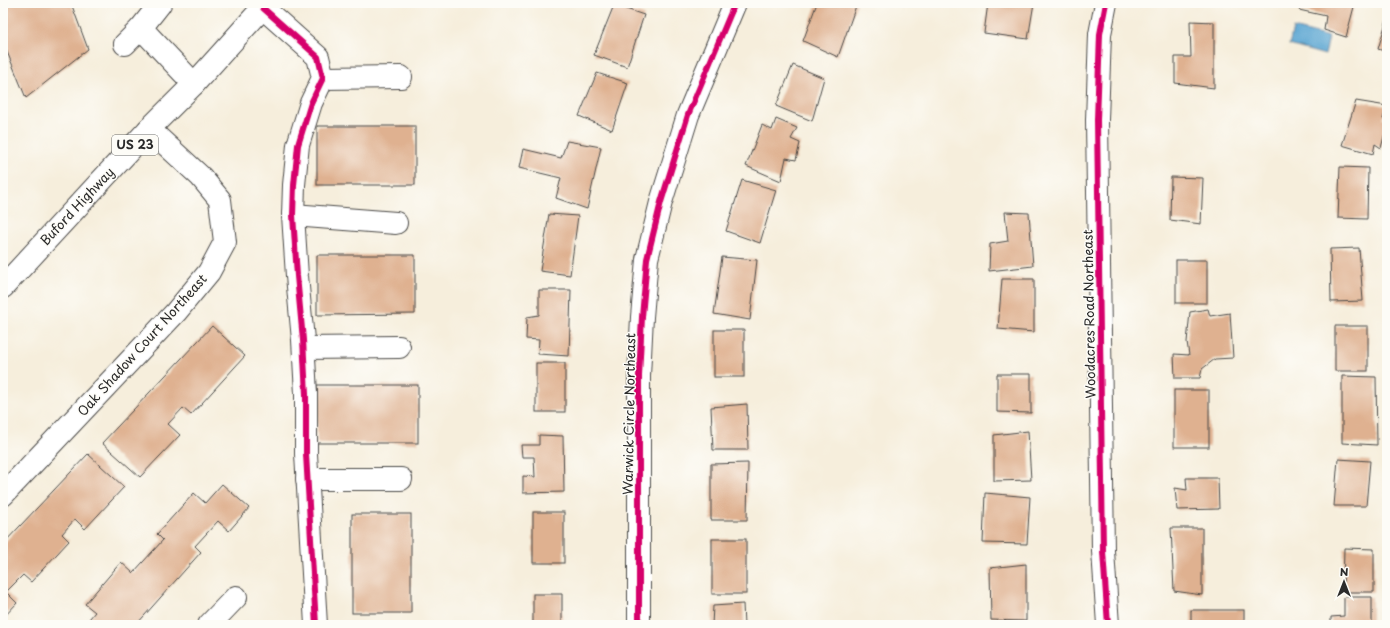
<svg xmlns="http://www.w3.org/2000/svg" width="1390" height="628" font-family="'Playpen Sans',sans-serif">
<rect width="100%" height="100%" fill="#fdfcf7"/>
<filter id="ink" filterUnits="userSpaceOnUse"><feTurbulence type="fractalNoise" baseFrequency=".025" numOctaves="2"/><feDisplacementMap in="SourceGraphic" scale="8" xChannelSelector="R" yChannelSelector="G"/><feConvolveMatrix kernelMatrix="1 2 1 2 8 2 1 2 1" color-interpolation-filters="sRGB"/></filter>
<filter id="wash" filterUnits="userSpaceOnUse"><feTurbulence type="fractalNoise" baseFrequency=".012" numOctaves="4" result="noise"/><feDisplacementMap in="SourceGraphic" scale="16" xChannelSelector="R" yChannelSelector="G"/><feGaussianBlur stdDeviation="0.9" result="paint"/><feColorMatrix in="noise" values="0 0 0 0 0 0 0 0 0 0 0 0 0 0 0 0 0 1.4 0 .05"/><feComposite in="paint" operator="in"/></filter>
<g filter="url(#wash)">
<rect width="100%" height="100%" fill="#f6eedc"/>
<polygon fill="#59a4d1" stroke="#42687e" points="1293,28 1329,37 1325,55 1289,45"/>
<g id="blocks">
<g fill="#dfb190">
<polygon points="3,3 71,3 88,49 26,98 3,42"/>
<polygon points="817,3 857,3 838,57 803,41"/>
<polygon points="988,3 1034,3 1028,39 984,33"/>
<polygon points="1301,3 1355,3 1346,37 1324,30 1326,16 1299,10"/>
<polygon points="614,5 644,15 627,67 594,55"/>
<polygon points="1387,19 1387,52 1378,49"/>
<polygon points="1190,21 1214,22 1214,88 1175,83 1175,57 1191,57"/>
<polygon points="793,65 824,78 812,121 776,106"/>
<polygon points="597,73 628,83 612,130 579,116"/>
<polygon points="1356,101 1387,106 1383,119 1387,120 1387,125 1381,148 1375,144 1373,154 1342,145"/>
<polygon points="776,119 797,128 791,139 800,143 796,160 786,158 781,181 746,166 762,125 772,130"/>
<rect x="317" y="126" width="98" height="59"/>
<polygon points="567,141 601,147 587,209 556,198 561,178 519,168 523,149 561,158"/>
<polygon points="1340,167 1368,168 1367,219 1338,218"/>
<polygon points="1171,177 1203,178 1201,224 1170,220"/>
<polygon points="742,180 776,190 760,243 726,231"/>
<polygon points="1005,212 1029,213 1033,266 989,271 990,244 1008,241"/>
<polygon points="549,214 578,216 570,275 540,271"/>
<polygon points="1359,248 1363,301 1331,302 1330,249"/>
<polygon points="317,255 415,255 415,314 317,315"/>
<polygon points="722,257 757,260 750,320 714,314"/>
<rect x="1176" y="260" width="31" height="43"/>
<polygon points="1002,279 1034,279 1034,332 998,329"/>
<polygon points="539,290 571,290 569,356 538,354 539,340 526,339 527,317 539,315"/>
<polygon points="1208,309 1210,316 1230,313 1233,358 1215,359 1202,369 1200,378 1175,378 1174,354 1189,355 1187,342 1190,312"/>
<polygon points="212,326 245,356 191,415 183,408 168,424 180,435 140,477 102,443"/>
<rect x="1335" y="326" width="33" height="45"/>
<rect x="714" y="330" width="30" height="47"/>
<rect x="536" y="363" width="29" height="49"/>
<polygon points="997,374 1031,374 1031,413 997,412"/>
<polygon points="1342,376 1376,377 1377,445 1342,443"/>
<rect x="317" y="385" width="101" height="58"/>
<rect x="1174" y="390" width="35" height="57"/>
<polygon points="747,404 748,450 713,450 711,407"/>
<polygon points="1028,431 1031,480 994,481 994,435"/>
<polygon points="539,435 563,436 564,492 523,493 523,476 535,477 534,457 522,457 521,445 539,445"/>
<polygon points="88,454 124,487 85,529 75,519 62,534 69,541 31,582 23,575 6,592 17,603 3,618 3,544"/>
<polygon points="1338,459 1370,461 1366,506 1334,506"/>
<polygon points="748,463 747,520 711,520 711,464"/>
<polygon points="1186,478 1218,478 1219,509 1177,510 1175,488 1187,490"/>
<polygon points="222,484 249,508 229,531 218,521 195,546 201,552 136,625 84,625 95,612 85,604 121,562 133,573 163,540 157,534 194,493 205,503"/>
<polygon points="985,493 1030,497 1027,544 983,543"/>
<rect x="533" y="512" width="31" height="51"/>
<rect x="352" y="514" width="59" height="99"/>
<polygon points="1171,528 1202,528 1202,595 1174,591"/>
<rect x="712" y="539" width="34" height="55"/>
<polygon points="1344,548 1374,549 1374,592 1343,592"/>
<polygon points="1026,564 1026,621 991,620 990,568"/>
<rect x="533" y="594" width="29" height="31"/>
<polygon points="1344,597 1372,597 1372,625 1331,625 1331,617 1344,616"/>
<polygon points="743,604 744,625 712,625 713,606"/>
<rect x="1191" y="610" width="53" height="15"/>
</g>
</g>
</g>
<g filter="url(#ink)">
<use href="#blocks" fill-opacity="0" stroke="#494846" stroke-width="1"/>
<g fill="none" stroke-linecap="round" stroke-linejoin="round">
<defs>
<g id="minor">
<polyline points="1106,3 1100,34 1097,120 1103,551 1108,625"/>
<polyline points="263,8 318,57 323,78 311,103 298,145 294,185 293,215 297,276 303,340 306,394 306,454 316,625"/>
<polyline points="141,28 194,84"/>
<polyline points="125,44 141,28 160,4"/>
<polyline points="323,78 401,77"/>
<polyline points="293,215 396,223"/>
<polyline points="304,348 399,347"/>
<polyline points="307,479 401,479"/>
<polyline points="3,495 176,312 209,272 225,242 220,200 201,177 149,129"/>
<polyline points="209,625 236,597"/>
<polyline points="639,625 639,376 642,317 647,259 661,202 688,115 735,3"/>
</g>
<polyline id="major" points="3,287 149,129 194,84 267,3"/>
</defs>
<use href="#minor" stroke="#494846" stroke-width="24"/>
<use href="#major" stroke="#494846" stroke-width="24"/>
<use href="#minor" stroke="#fff" stroke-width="22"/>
<use href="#major" stroke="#fff" stroke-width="22"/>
<defs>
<g id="cycleway">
<polyline points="1106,3 1100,34 1097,120 1103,551 1108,625"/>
<polyline points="263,8 318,57 323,78 311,103 298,145 294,185 293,215 297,276 303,340 306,394 306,454 316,625"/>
<polyline points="639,625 639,376 642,317 647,259 661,202 688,115 735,3"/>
</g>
</defs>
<use href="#cycleway" stroke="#fdfcf7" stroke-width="8"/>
<use href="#cycleway" stroke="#d6006c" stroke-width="6"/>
</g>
</g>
<g text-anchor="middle" stroke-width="3" stroke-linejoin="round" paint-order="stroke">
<rect fill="#fdfcf7" stroke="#6a6a68" stroke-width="1" x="112" y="135" width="46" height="20" rx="3"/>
<g font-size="12" font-weight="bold" fill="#2b2b2b">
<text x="135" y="149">US 23</text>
</g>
<g font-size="13" fill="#2b2b2b" stroke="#fdfcf7">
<text transform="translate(77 206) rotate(-47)" y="5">Buford Highway</text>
<text transform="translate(1089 314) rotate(-91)" y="5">Woodacres Road Northeast</text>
<text transform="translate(142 345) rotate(-48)" y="5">Oak Shadow Court Northeast</text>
<text transform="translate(629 414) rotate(-89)" y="5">Warwick Circle Northeast</text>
</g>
</g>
<rect width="1390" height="628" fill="none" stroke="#fdfcf7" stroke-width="16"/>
<g transform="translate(1344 582)" stroke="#fdfcf7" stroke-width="3" paint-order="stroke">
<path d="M0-3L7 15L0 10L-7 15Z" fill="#2b2b2b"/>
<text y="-6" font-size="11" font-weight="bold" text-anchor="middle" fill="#2b2b2b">N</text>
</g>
</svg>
